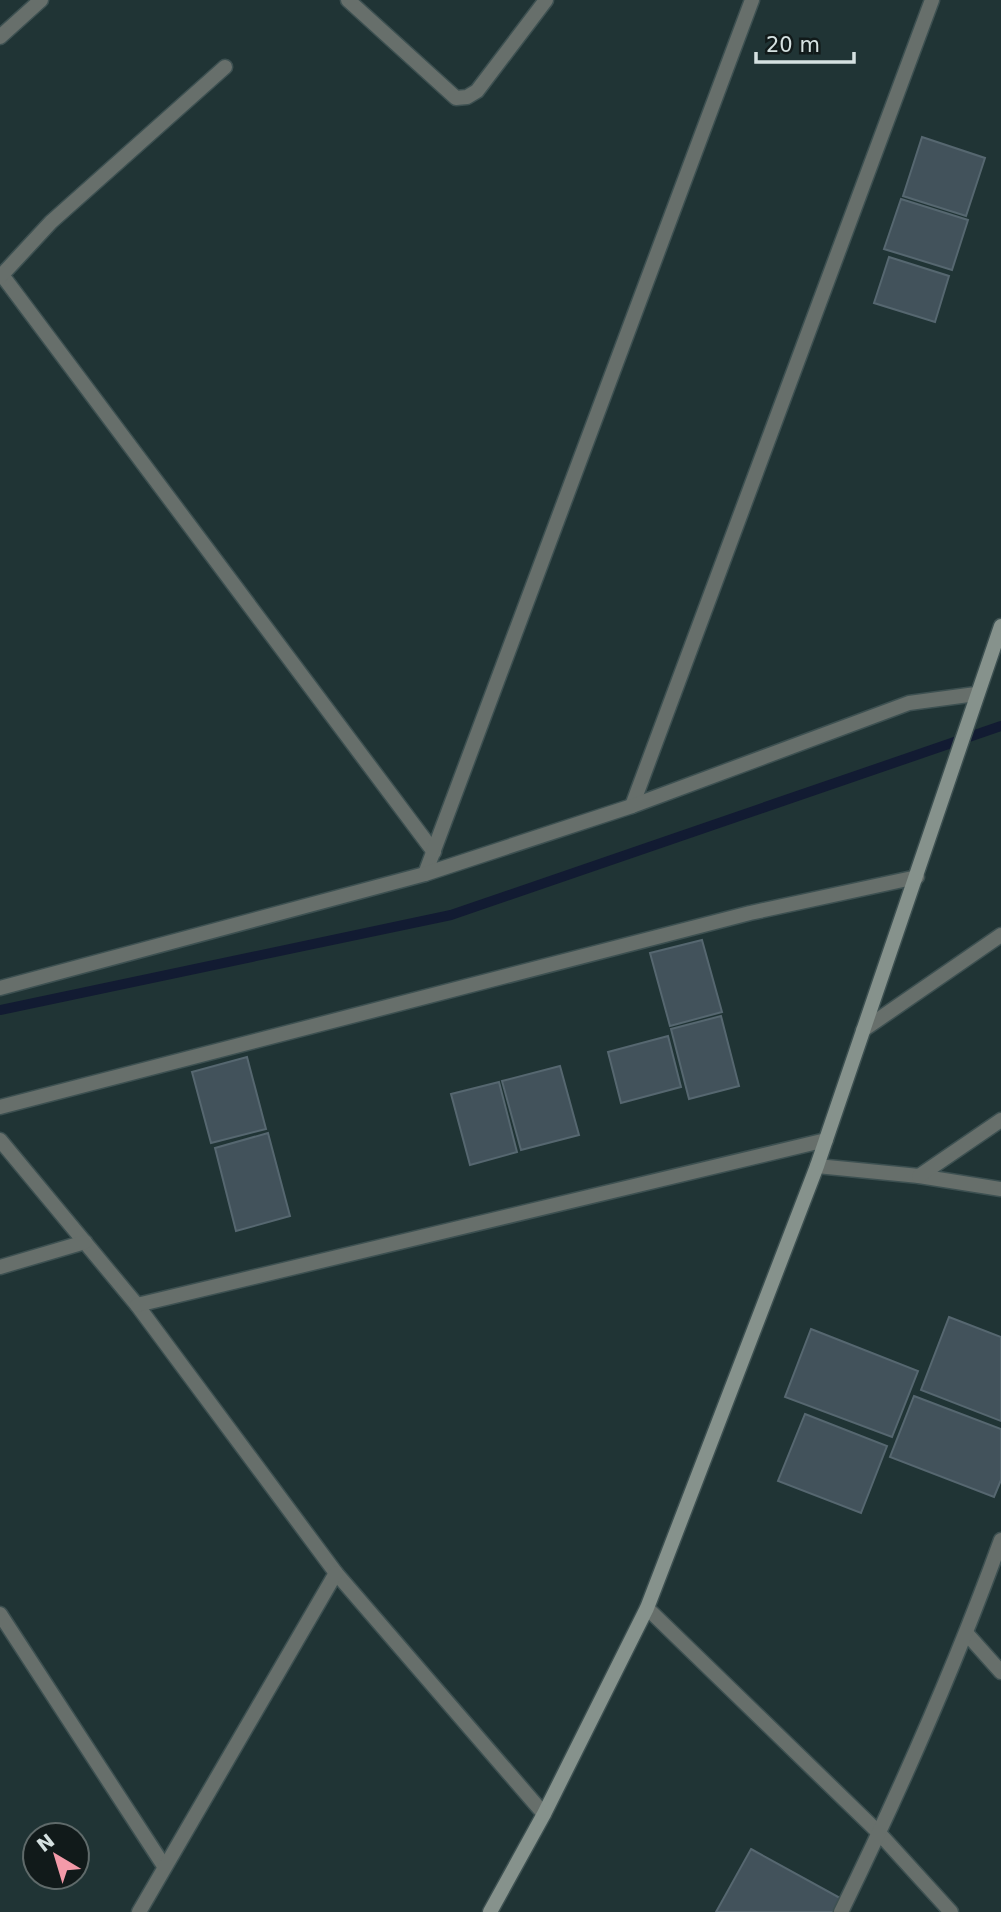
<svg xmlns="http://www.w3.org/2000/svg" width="1001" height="1912" font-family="'DejaVu Sans',sans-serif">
<rect width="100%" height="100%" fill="#203435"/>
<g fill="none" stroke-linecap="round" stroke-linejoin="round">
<polyline stroke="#121b32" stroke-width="10" points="0,1010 451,915 1001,726"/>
</g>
<g fill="#42525b" stroke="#566770" stroke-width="2">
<polygon points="922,137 985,158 966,216 903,196"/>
<polygon points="901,199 968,220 952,270 884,249"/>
<polygon points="889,257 949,276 935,322 874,303"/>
<polygon points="702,940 722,1012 670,1026 650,953"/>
<polygon points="721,1016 739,1086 689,1099 671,1029"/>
<polygon points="668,1036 681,1087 621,1103 608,1052"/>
<polygon points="247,1057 266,1129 211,1143 192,1072"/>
<polygon points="560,1066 579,1135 521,1150 502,1081"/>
<polygon points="499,1082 517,1152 470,1165 451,1094"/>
<polygon points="268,1133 290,1216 236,1231 215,1148"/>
<polygon points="949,1317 1001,1337 1001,1421 921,1390"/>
<polygon points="811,1329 918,1371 892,1437 785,1397"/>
<polygon points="914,1396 1001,1429 1001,1480 994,1497 890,1457"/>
<polygon points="805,1414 887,1446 861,1513 778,1481"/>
<polygon points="751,1849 840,1898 833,1912 716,1912"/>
</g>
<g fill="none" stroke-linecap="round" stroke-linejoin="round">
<defs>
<g id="street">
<polyline points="348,0 456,98 467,97 477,91 546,0"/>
<polyline points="0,37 41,0"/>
<polyline points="2,275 434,852"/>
<polyline points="0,277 51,222 225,67"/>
<polyline points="632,806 932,0"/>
<polyline points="425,874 752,0"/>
<polyline points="0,988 425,874 632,806 909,703 976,694"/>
<polyline points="863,1030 1001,935"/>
<polyline points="0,1107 750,913 917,877"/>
<polyline points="0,1140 137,1305 336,1573 544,1814"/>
<polyline points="817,1166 919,1176 1001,1189"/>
<polyline points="919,1176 1001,1120"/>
<polyline points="0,1267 85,1242"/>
<polyline points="137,1305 826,1140"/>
<polyline points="647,1608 879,1833 951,1912"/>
<polyline points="0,1614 164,1866"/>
<polyline points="967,1634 1001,1672"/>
<polyline points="139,1912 336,1573"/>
<path d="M 841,1912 C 900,1791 955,1667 1001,1540"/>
</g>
<polyline id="secondary" points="490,1912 544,1814 647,1608 817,1166 1001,626"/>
</defs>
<use href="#street" stroke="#3d5051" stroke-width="17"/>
<use href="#secondary" stroke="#3d5051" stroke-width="17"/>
<use href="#street" stroke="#676f6b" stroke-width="14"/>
<use href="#secondary" stroke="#86928c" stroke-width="14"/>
</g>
<g transform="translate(56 1856) rotate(322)"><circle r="33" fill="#111a1a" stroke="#5f6a6a" stroke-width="2"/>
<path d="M0-5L12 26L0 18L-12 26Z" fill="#f39aa9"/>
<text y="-10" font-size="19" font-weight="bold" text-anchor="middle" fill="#d5e1e1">N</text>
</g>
<path d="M756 52v10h98v-10" fill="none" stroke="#d5e1e1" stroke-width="3.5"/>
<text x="766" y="52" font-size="21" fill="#d5e1e1" stroke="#111a1a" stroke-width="5" paint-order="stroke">20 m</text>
</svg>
